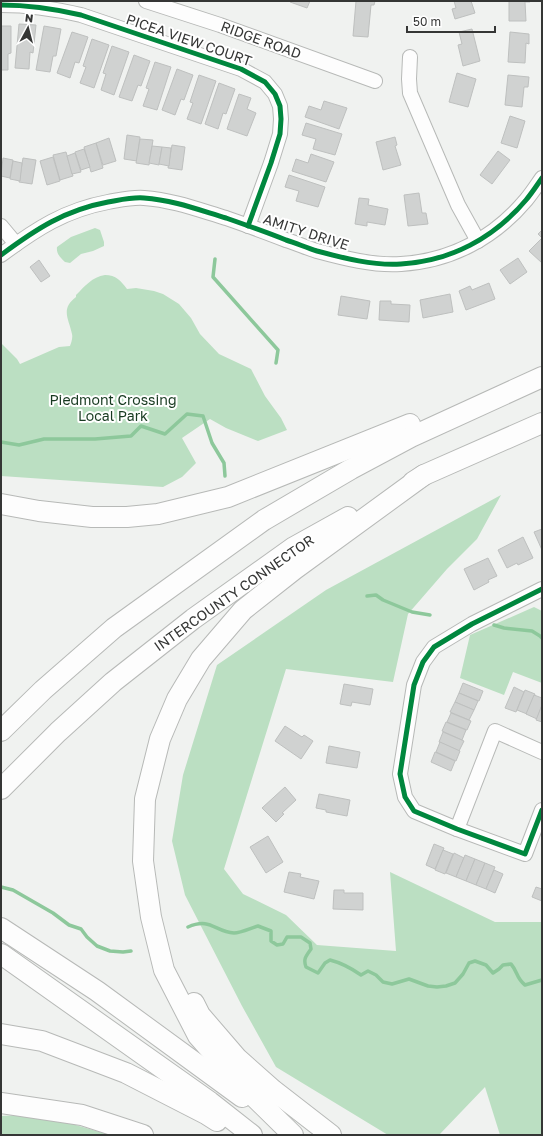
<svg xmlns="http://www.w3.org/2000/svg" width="543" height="1136" font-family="'Golos Text',sans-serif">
<rect width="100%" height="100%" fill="#f0f2f0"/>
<g fill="#bbdfc2">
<path d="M 95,228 L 100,230 L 104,242 L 104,246 L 93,251 L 81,254 L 70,263 L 65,262 C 61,258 56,254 57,247 L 71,237 Z"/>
<path d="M 105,275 C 116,275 121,281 127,289 L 136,288 L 154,291 L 163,294 L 179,304 L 191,318 L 200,334 L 219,354 L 251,369 L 265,396 L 281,418 L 287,430 L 258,441 L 226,428 L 210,419 L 182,438 L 196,463 L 182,477 L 163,487 L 1,476 L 1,343 L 17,359 L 20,364 L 59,347 L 70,346 C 71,343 73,338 72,334 C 69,319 60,309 76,297 L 76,295 C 85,286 92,277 105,275 Z"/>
<polygon points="501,495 477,539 447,569 408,614 393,682 286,669 224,869 243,894 286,915 317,945 396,951 390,872 495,922 542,922 542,1135 500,1135 485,1087 439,1135 388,1135 276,1067 242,1006 185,895 172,841 183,775 217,665 326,590"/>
<polygon points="534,607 542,611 542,683 513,672 504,695 460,678 470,635"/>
<polygon points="38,1114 110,1135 1,1135 1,1116"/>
</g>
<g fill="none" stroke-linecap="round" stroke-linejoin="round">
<g stroke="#8dc89b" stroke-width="3.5">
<polyline points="215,259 213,277 278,350 276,363"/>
<polyline points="1,442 19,445 44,439 95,439 131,436 141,426 165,434 187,414 203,416 212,443 224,463 225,476"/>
<polyline points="367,596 376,595 383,600 412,612 430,615"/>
<polyline points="494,625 504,628 532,631 540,636 542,638"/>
<polyline points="1,887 13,890 53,913 69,925 81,929 87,937 97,946 110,951 123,952 131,951"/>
<path d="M 188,927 C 211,917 215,932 234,933 C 241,933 251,928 258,926 L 271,931 L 271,941 L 277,945 L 283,944 L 287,937 L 301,937 L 310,943 L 311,949 C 306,956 303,959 306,967 L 318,973 L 325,963 L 330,960 C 342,963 351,968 361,975 L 368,971 L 376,975 L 383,982 L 392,984 L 409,979 L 428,986 L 437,987 L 446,986 L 455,983 L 463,974 L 469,963 L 475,961 L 486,965 L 493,973 L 499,969 L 503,965 L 511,964 C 518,972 516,978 525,985 L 542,980"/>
</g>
</g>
<g fill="#d0d2d1" stroke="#bec0bf">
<polygon points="291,1 310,1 307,8 290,2"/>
<polygon points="356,1 375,1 374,5 371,5 368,37 353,36"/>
<polygon points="454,1 471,1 475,13 455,19 452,9 456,8"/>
<polygon points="509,1 530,1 530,2 525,2 526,21 509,21"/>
<polygon points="19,24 36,25 33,53 30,52 29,69 15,68"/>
<polygon points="1,26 11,26 11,53 8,54 8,70 1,70"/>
<polygon points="44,26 61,29 56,56 53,56 50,72 36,70"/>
<polygon points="472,29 480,61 463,66 458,45 462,44 459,32"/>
<polygon points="72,32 88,37 79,63 75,62 70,78 57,73"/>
<polygon points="510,32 529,34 529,44 526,43 525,63 508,62"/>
<polygon points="92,39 109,45 94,88 80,83 86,67 83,66"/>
<polygon points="112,46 129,52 114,95 101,90 106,74 103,73"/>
<polygon points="134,55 150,61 141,86 138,85 132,101 119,97"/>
<polygon points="155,62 171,67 157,110 143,106 149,89 146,88"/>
<polygon points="177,69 193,75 184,100 181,99 175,115 162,110"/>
<polygon points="457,73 476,79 468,107 449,102"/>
<polygon points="199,75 216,81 201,124 187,119 193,103 190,102"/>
<polygon points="508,75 529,77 528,87 524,87 522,107 505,105"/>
<polygon points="219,83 235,89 226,114 223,113 218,129 205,124"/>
<polygon points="239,94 251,98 247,109 256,113 247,136 227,129"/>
<polygon points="324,101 347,108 339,129 305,117 309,106 321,110"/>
<polygon points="510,116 525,121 517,148 501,143"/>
<polygon points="306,123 342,134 335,155 313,149 316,139 302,135"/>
<polygon points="127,135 140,137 137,161 124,159"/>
<polygon points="395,137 397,145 395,146 401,165 383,170 376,142"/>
<polygon points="109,138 116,161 103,165 96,143"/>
<polygon points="140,139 153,140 149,165 136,163"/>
<polygon points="96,143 103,168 91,172 84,147"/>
<polygon points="172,145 185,147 182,170 168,168"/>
<polygon points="152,146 162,147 159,165 149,163"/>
<polygon points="162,147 171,148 169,166 159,164"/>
<polygon points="84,149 90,167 81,170 75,152"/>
<polygon points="498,151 510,160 492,184 480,175"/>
<polygon points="66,152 73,176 60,180 53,155"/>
<polygon points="75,153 81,172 72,174 67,156"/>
<polygon points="311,154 334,162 326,182 292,171 296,159 308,163"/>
<polygon points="53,157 60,181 47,185 40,161"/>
<polygon points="3,158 13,160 10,178 1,176"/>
<polygon points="23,158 36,160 32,184 19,182"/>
<polygon points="13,161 22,163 20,181 10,179"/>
<polygon points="289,175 325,187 318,207 296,201 299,191 285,187"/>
<polygon points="419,193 422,213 426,213 428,224 408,226 404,195"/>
<polygon points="359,198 369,199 368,205 388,209 385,225 367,222 367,226 355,224"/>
<polygon points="542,230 542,263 529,251 542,238 538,234"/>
<polygon points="518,258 527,272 510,284 500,270"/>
<polygon points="39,260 50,276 41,282 30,267"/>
<polygon points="489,283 495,299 466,310 459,291 470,286 472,290"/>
<polygon points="450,294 453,312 423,318 420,300"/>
<polygon points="341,296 370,301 367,319 338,315"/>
<polygon points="380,301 391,301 391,304 410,305 409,322 379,320"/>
<polygon points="542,529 542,550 534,532"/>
<polygon points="523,537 533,558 518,565 517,563 507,568 498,550"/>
<polygon points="488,558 497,576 488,580 489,582 474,590 464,569"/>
<polygon points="463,683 483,691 479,701 459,693"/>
<polygon points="344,684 373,689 370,705 352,702 351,706 340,704"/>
<polygon points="514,687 524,692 516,712 505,708"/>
<polygon points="525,690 535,694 527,714 517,710"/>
<polygon points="459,693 478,701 474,710 455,702"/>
<polygon points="534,695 542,698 542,705 537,719 526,714"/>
<polygon points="455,702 474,710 469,720 450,712"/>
<polygon points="542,705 542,722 536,720"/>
<polygon points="451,713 471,721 467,730 447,722"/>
<polygon points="446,722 466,730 462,740 442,731"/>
<polygon points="285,726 302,737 304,735 313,741 301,759 275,741"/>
<polygon points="443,732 464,741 459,751 439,742"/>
<polygon points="440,742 460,751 456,761 436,752"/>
<polygon points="329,746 360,752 357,768 326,763"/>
<polygon points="435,752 455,761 451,771 431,762"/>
<polygon points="285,787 296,800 282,813 284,814 276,822 262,808"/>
<polygon points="319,794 350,800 347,816 326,812 326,810 316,808"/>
<polygon points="268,836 283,862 266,873 250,847"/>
<polygon points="434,844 444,848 435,869 426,865"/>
<polygon points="443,850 453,854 445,874 435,870"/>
<polygon points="454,853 464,858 456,877 446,873"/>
<polygon points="465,855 475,859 466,881 456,877"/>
<polygon points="475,859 485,863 476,885 466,881"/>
<polygon points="485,863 495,867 486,889 476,885"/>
<polygon points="494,870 503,874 495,893 486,889"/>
<polygon points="289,872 301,874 300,877 319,881 314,899 284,892"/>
<polygon points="536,887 542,889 542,901 532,897"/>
<polygon points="334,890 344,890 344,893 363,893 363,910 333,909"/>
</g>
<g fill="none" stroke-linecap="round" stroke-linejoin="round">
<defs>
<g id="minor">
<polyline points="146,1 220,25 375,81"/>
<path d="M 1,5 C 28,5 55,9 81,15 L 241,69 L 265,82 L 275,94 L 280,106 L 281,119 L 280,134 L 271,163 L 248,226"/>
<polyline points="410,57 409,79 410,93 458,205 478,241"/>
<polyline points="1,226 16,244"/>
<path d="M 1,255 C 36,229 65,210 108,202 C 120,200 132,197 144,198 C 173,200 199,210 226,218 C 246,225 266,232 286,240 C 296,243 307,248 317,251 C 343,258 374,266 401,264 C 451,261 494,238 526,200 C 532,193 537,185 542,178"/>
<polyline points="542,589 472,624 434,647 423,662 414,685 400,774 405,797 414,811 457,829 525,854 542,810"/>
<polyline points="457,829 495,731 542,752"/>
</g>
<g id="highway">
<polyline points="413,482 424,475 542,423"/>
<polyline points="1,504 39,511 92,517 127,517 158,514 228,497 410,424"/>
<polyline points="1,731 43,690 114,628 264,520 351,469 411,437 542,377"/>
<polyline points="1,789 58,732 113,682 193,619 294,547 348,517"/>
<polyline points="1,928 97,991 242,1097"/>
<polyline points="1,954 210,1102 252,1135"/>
<polyline points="194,1003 200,1015 237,1058 273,1090 331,1135"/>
<polyline points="1,1034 42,1041 126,1073 206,1114 217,1121"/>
<polyline points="1,1103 82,1115 143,1135"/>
<polyline points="293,1135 236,1079 198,1036 164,970 151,917 143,861 145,799 160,739 177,699 201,659 243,610 295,569 424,475"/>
</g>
</defs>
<use href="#minor" stroke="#b7b9b7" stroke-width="16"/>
<use href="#highway" stroke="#b7b9b7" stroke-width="22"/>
<use href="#minor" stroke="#fdfdfd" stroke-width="14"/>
<use href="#highway" stroke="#fdfdfd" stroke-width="20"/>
<defs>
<g id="cycleway">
<path d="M 1,5 C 28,5 55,9 81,15 L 241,69 L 265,82 L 275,94 L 280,106 L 281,119 L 280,134 L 271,163 L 248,226"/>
<path d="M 1,255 C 36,229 65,210 108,202 C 120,200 132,197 144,198 C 173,200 199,210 226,218 C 246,225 266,232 286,240 C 296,243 307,248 317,251 C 343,258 374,266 401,264 C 451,261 494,238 526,200 C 532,193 537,185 542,178"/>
<polyline points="542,589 472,624 434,647 423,662 414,685 400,774 405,797 414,811 457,829 525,854 542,810"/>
</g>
</defs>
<use href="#cycleway" stroke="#fff" stroke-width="8"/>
<use href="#cycleway" stroke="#00873e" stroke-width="5"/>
</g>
<g text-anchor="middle" stroke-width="4" stroke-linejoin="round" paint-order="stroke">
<g font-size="14" fill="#353635" stroke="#fff">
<text transform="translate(189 40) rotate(19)" y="5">PICEA VIEW COURT</text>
<text transform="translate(261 40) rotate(20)" y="5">RIDGE ROAD</text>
<text transform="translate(306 232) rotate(18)" y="5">AMITY DRIVE</text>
<text transform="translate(234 593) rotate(-35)" y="5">INTERCOUNTY CONNECTOR</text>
</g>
<g font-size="14" fill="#173a20" stroke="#fff">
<text x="113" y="405">Piedmont Crossing<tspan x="113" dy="16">Local Park</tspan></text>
</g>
</g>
<rect width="543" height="1136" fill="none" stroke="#353635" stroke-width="4"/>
<g transform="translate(28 28) rotate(7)" stroke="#ffffff" stroke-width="3" paint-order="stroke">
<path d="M0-3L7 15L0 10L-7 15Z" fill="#353635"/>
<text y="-6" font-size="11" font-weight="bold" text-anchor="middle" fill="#353635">N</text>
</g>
<path d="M407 26v6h88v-6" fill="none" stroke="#353635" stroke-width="2"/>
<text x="413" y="26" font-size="12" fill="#353635" stroke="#ffffff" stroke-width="3" paint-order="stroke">50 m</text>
</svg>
